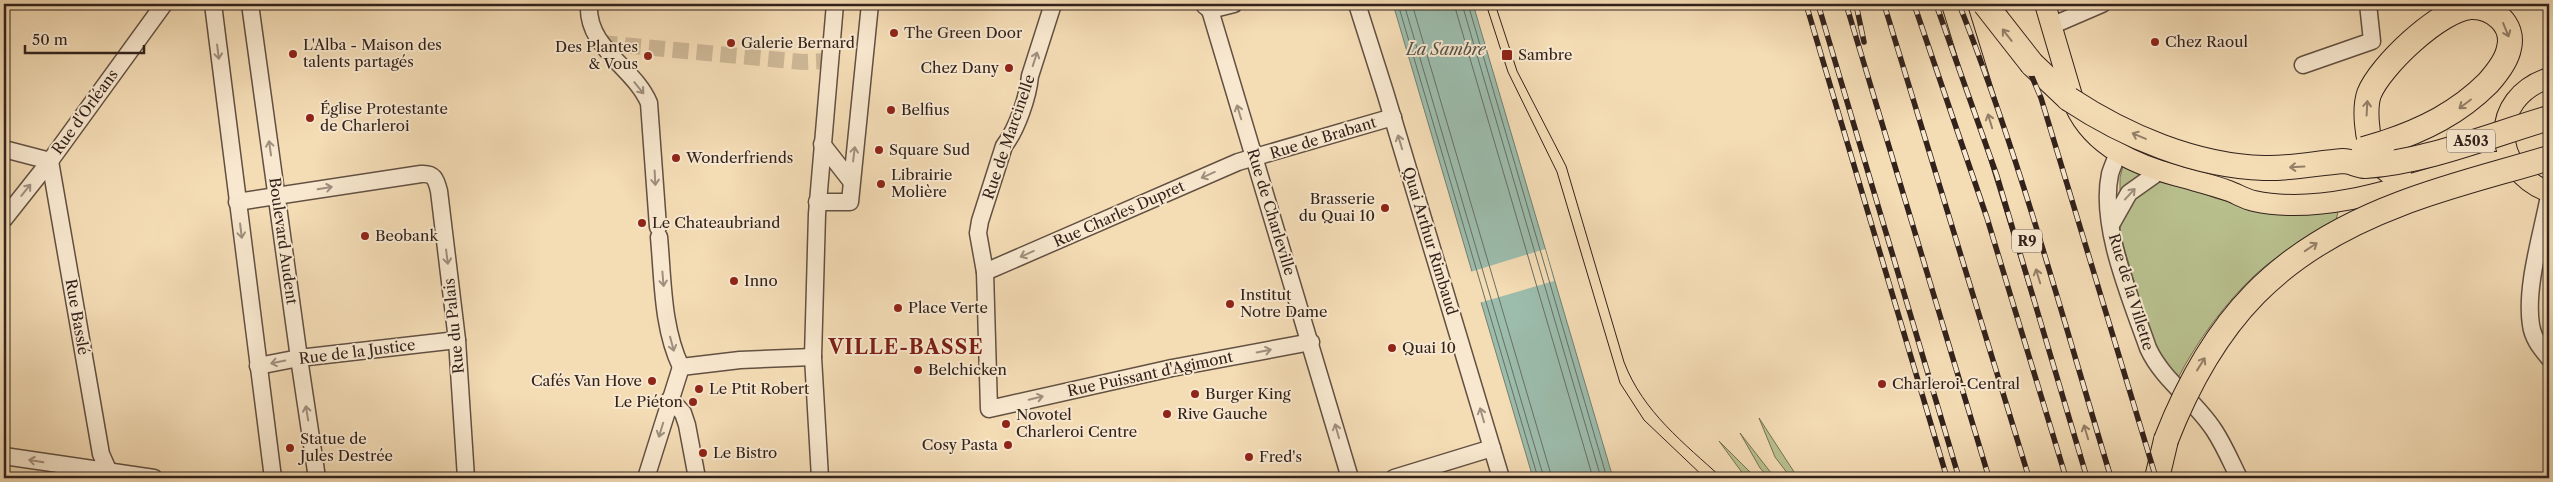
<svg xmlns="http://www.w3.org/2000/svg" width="2553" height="482" font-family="'Libre Caslon Text',serif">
<rect width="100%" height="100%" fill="#f4dcb5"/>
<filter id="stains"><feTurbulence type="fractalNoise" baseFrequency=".004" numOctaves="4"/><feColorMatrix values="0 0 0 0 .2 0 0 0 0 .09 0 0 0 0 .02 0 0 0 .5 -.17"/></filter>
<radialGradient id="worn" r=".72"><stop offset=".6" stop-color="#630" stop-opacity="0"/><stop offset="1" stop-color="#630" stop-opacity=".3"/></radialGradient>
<g fill="#b9c18f" stroke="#767256">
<path d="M 2124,163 L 2215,198 L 2261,210 L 2339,208 L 2336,220 C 2309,236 2279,253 2256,274 C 2225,303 2197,341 2178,378 L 2154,348 L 2120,234 L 2120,177 Z"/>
<polygon points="1759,418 1798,478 1791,478 1775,457"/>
<polygon points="1740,433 1775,478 1769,478 1760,468"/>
<polygon points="1719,441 1756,478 1746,478"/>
</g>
<polygon fill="#9cbcac" stroke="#727e72" points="1393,4 1473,4 1613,478 1533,478"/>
<polygon fill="#f4dcb5" points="1545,249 1554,281 1479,303 1470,272"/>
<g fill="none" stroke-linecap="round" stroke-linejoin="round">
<g stroke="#676f64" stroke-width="1">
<polyline points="1398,4 1538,478"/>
<polyline points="1404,4 1544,478"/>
<polyline points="1412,4 1552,478"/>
<polyline points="1454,4 1593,478"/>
<polyline points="1462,4 1601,478"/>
<polyline points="1468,4 1607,478"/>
</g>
<polyline stroke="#cdb796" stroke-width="16" stroke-dasharray="16 8" stroke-linecap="butt" points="601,43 803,62 830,61"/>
<defs>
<g id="minor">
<polyline points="213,4 273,478"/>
<polyline points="250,4 299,358 317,478"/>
<path d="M 589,4 C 586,48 634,67 649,103 L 658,227"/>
<path d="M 1053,4 L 1030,76 C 1028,97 1017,129 1004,146 L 980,221 L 978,233 L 985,272 L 989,409 L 1172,368 L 1311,342"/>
<polyline points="1212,4 1210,10 1350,478"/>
<polyline points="1357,4 1385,92 1501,478"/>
<polyline points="1204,5 1210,10 1234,4"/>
<polyline points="2051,26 2102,4"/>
<polyline points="2303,65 2372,41 2368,4"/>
<polyline points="822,144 851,181"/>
<polyline points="4,149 50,161"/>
<path d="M 2118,152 C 2116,159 2112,167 2110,174 C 2099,226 2131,299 2148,348 C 2163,381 2194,399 2214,430 C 2224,445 2231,462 2239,478"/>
<polyline points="50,161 101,454 109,472"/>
<path d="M 2549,196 C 2542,234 2525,287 2531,325 C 2533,339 2541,348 2549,358"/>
<path d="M 237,202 L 421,174 C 434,173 436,179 439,191 L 457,340 L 466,478"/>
<polyline points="817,202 850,202 870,4"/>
<polyline points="4,219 50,161 164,4"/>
<polyline points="2112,223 2129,193 2160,171"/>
<path d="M 659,237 C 663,280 662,327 681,367"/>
<polyline points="985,272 1238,162 1393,117"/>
<polyline points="258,366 299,358 457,340"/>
<polyline points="681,367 740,360 813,357"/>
<polyline points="670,399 683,413 687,425 697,478"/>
<polyline points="4,456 154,478"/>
<polyline points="646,478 681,367"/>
<polyline points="820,478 813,357 817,214 835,4"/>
<polyline points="1394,478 1492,448"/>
</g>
<g id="major">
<path d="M 2045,4 L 2075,106 C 2094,147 2136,165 2178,176 C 2195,181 2213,185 2229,191 C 2237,194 2245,199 2254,201 C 2327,217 2415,182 2484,162 L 2502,162 L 2513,166"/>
<path d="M 2549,78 C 2488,98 2491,170 2549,192"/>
</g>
<g id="highway">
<polyline points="1954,4 2100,478"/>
<polyline points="2032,64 2069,99"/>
<path d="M 2384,143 C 2423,130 2458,113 2488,83 C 2496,74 2507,60 2509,48 C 2515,24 2492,6 2471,7 C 2440,9 2380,66 2369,94 C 2366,103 2366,113 2367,124 C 2369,149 2377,166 2400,178"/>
<polyline points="2157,478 2166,440"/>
</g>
</defs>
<use href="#minor" stroke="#625042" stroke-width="19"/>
<use href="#major" stroke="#32221c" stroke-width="22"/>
<use href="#highway" stroke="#32221c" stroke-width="26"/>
<use href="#minor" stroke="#f8e8cf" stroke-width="16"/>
<use href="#major" stroke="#f4dcb5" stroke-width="20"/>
<use href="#highway" stroke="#f4dcb5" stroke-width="24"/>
<g stroke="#32221c" stroke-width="1">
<polyline points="1486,4 1508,72 1557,172 1620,383 1644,420 1705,478"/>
<path d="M 1495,4 L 1517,71 L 1566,166 L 1624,362 C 1643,412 1684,443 1722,478"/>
</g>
<defs>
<g id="rail">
<polyline points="1806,4 1947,478"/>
<polyline points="1818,4 1959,478"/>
<polyline points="1846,4 1989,478"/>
<polyline points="1856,4 1864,42"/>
<polyline points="1884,4 2029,478"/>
<polyline points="1914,4 1987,218 2066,478"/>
<polyline points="1936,4 1997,176 2087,478"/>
<path d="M 1959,4 C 2020,158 2063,319 2111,478"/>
<polyline points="2001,4 2041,98 2156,478"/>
</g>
</defs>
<use href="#rail" stroke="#32221c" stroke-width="5.5"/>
<use href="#rail" stroke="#f8e8cf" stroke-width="4" stroke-dasharray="11" stroke-linecap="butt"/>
<defs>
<g id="highway-bridge">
<polyline points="1985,4 2032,64"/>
<path d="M 2069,99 C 2125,136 2195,166 2264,168 C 2291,169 2317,163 2343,161 C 2351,161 2358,166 2365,166 C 2426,162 2491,135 2549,118"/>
<polyline points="2364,149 2384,143"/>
<path d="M 2166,440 C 2213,319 2278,250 2400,204 C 2449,185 2500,173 2549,158"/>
</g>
</defs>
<use href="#highway-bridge" stroke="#32221c" stroke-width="26" stroke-linecap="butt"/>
<use href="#highway-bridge" stroke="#f4dcb5" stroke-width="24"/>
</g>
<defs><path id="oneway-shaft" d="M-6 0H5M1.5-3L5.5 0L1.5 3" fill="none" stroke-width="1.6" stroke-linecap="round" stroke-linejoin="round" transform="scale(1.25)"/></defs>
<g stroke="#937f68">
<use href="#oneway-shaft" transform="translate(2506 30) rotate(68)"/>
<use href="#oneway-shaft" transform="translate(2007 35) rotate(-128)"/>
<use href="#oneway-shaft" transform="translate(2465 104) rotate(143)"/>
<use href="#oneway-shaft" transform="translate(2367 108) rotate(-87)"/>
<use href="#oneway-shaft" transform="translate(1990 121) rotate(-107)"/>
<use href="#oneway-shaft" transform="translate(2139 136) rotate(-157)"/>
<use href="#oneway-shaft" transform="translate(2297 167) rotate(177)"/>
<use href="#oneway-shaft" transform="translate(2311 247) rotate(-34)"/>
<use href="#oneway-shaft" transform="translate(2038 276) rotate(-107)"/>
<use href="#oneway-shaft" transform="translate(2201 364) rotate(-58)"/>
<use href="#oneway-shaft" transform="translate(2086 432) rotate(-107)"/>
</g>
<g stroke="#9f8f7e">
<use href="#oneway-shaft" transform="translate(218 52) rotate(83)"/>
<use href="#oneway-shaft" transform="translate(1035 59) rotate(-72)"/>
<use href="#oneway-shaft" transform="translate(639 88) rotate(51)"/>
<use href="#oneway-shaft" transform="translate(1239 112) rotate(-107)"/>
<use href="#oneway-shaft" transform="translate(1400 142) rotate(-107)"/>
<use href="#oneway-shaft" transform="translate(270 148) rotate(-98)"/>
<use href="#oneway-shaft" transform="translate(854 154) rotate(-83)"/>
<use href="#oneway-shaft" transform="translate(1208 175) rotate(156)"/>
<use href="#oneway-shaft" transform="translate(655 178) rotate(87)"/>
<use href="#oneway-shaft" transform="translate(325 188) rotate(-9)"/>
<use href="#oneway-shaft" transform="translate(26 190) rotate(-51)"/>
<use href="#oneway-shaft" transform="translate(2130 194) rotate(-47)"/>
<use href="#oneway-shaft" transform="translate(241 231) rotate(83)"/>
<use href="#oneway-shaft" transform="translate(1027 254) rotate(156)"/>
<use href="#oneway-shaft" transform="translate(447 257) rotate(83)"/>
<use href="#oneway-shaft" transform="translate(663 279) rotate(85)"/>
<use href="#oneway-shaft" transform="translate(672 344) rotate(75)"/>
<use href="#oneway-shaft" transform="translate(1264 351) rotate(-11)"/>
<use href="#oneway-shaft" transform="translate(278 362) rotate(169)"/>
<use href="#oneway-shaft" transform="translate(1036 398) rotate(-13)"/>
<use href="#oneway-shaft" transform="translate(307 413) rotate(-99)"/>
<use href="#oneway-shaft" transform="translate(1482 415) rotate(-106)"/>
<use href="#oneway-shaft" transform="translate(661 430) rotate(107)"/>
<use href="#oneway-shaft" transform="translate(1337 431) rotate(-106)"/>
<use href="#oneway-shaft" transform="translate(36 461) rotate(-171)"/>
</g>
<g fill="#8f2418" stroke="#f8e8cf" stroke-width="2">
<circle cx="894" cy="33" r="5"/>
<circle cx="2155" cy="42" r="5"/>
<circle cx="731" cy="43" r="5"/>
<circle cx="293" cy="54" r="5"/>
<rect x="1501" y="49" width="12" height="12" rx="2.5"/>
<circle cx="648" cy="56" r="5"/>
<circle cx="1009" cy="68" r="5"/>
<circle cx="891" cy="110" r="5"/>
<circle cx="310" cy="118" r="5"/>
<circle cx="879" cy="150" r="5"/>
<circle cx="676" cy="158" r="5"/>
<circle cx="881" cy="184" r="5"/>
<circle cx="1385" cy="208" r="5"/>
<circle cx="642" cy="223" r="5"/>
<circle cx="365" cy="236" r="5"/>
<circle cx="734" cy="281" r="5"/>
<circle cx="1230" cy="304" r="5"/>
<circle cx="898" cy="308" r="5"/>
<circle cx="1392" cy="348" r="5"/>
<circle cx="918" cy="370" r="5"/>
<circle cx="652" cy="381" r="5"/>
<circle cx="1882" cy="384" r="5"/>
<circle cx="699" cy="389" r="5"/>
<circle cx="1195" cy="394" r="5"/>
<circle cx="693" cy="402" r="5"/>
<circle cx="1167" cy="414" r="5"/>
<circle cx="1006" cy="424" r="5"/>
<circle cx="1008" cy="445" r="5"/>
<circle cx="290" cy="448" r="5"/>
<circle cx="703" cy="453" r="5"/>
<circle cx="1249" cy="457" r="5"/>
</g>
<g text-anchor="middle" stroke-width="4" stroke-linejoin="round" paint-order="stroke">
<g fill="#f8e8cf" stroke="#6d5d52" stroke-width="1">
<rect x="2447" y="129.5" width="48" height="23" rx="4"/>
<rect x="2012" y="229.5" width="30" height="23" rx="4"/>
</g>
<g font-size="14" font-weight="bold" fill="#32221c">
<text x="2471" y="146">A503</text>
<text x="2027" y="246">R9</text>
</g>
<g font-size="15" fill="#32221c" stroke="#f8e8cf" text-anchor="start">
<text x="904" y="38">The Green Door</text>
<text x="2165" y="47">Chez Raoul</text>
<text x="741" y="48">Galerie Bernard</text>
<text x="303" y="50">L'Alba - Maison des<tspan x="303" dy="17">talents partagés</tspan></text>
<text x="638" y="52" text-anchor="end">Des Plantes<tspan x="638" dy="17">&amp; Vous</tspan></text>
<text x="1518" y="60">Sambre</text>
<text x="999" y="73" text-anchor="end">Chez Dany</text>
<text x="320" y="114">Église Protestante<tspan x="320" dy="17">de Charleroi</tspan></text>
<text x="901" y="115">Belfius</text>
<text x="889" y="155">Square Sud</text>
<text x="686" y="163">Wonderfriends</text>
<text x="891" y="180">Librairie<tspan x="891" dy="17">Molière</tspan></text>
<text x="1375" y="204" text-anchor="end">Brasserie<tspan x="1375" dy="17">du Quai 10</tspan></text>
<text x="652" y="228">Le Chateaubriand</text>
<text x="375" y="241">Beobank</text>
<text x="744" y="286">Inno</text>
<text x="1240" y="300">Institut<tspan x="1240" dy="17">Notre Dame</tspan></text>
<text x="908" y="313">Place Verte</text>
<text x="1402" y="353">Quai 10</text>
<text x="928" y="375">Belchicken</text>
<text x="642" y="386" text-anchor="end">Cafés Van Hove</text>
<text x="1892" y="389">Charleroi-Central</text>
<text x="709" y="394">Le Ptit Robert</text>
<text x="1205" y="399">Burger King</text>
<text x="683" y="407" text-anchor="end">Le Piéton</text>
<text x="1177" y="419">Rive Gauche</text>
<text x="1016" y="420">Novotel<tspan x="1016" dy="17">Charleroi Centre</tspan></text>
<text x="300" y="444">Statue de<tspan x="300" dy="17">Jules Destrée</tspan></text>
<text x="998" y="450" text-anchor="end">Cosy Pasta</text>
<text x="713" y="458">Le Bistro</text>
<text x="1259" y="462">Fred's</text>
</g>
<g font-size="15" fill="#32221c" stroke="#f8e8cf">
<text transform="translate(85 112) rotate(-54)" y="5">Rue d'Orléans</text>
<text transform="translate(1009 137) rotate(-71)" y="5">Rue de Marcinelle</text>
<text transform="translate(1323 138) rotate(-17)" y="5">Rue de Brabant</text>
<text transform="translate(1271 212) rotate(73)" y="5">Rue de Charleville</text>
<text transform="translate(1119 214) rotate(-24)" y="5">Rue Charles Dupret</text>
<text transform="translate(283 241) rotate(82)" y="5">Boulevard Audent</text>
<text transform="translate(1430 241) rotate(73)" y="5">Quai Arthur Rimbaud</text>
<text transform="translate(2131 292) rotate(73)" y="5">Rue de la Villette</text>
<text transform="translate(77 317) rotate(80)" y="5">Rue Basslé</text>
<text transform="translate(454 326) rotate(-96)" y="5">Rue du Palais</text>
<text transform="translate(357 352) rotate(-7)" y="5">Rue de la Justice</text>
<text transform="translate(1150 374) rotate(-12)" y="5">Rue Puissant d'Agimont</text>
</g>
<g font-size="16" font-style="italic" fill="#525047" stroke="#f8e8cf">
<text x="1446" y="55">La Sambre</text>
</g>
<g font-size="20" font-weight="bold" letter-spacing="1" fill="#7a1f14" stroke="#f8e8cf">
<text x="906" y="354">VILLE-BASSE</text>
</g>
</g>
<rect width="2553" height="482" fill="none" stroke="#f4dcb5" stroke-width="20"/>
<rect x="5" y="5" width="2543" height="472" fill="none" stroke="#32221c" stroke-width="2.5"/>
<rect x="10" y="10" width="2533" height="462" fill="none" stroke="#32221c"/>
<path d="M25 45v8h119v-8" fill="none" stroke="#32221c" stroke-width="2.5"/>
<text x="32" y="45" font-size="15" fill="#32221c" stroke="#f8e8cf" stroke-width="4" paint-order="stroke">50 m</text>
<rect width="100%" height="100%" filter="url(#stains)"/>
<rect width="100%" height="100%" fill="url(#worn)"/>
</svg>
